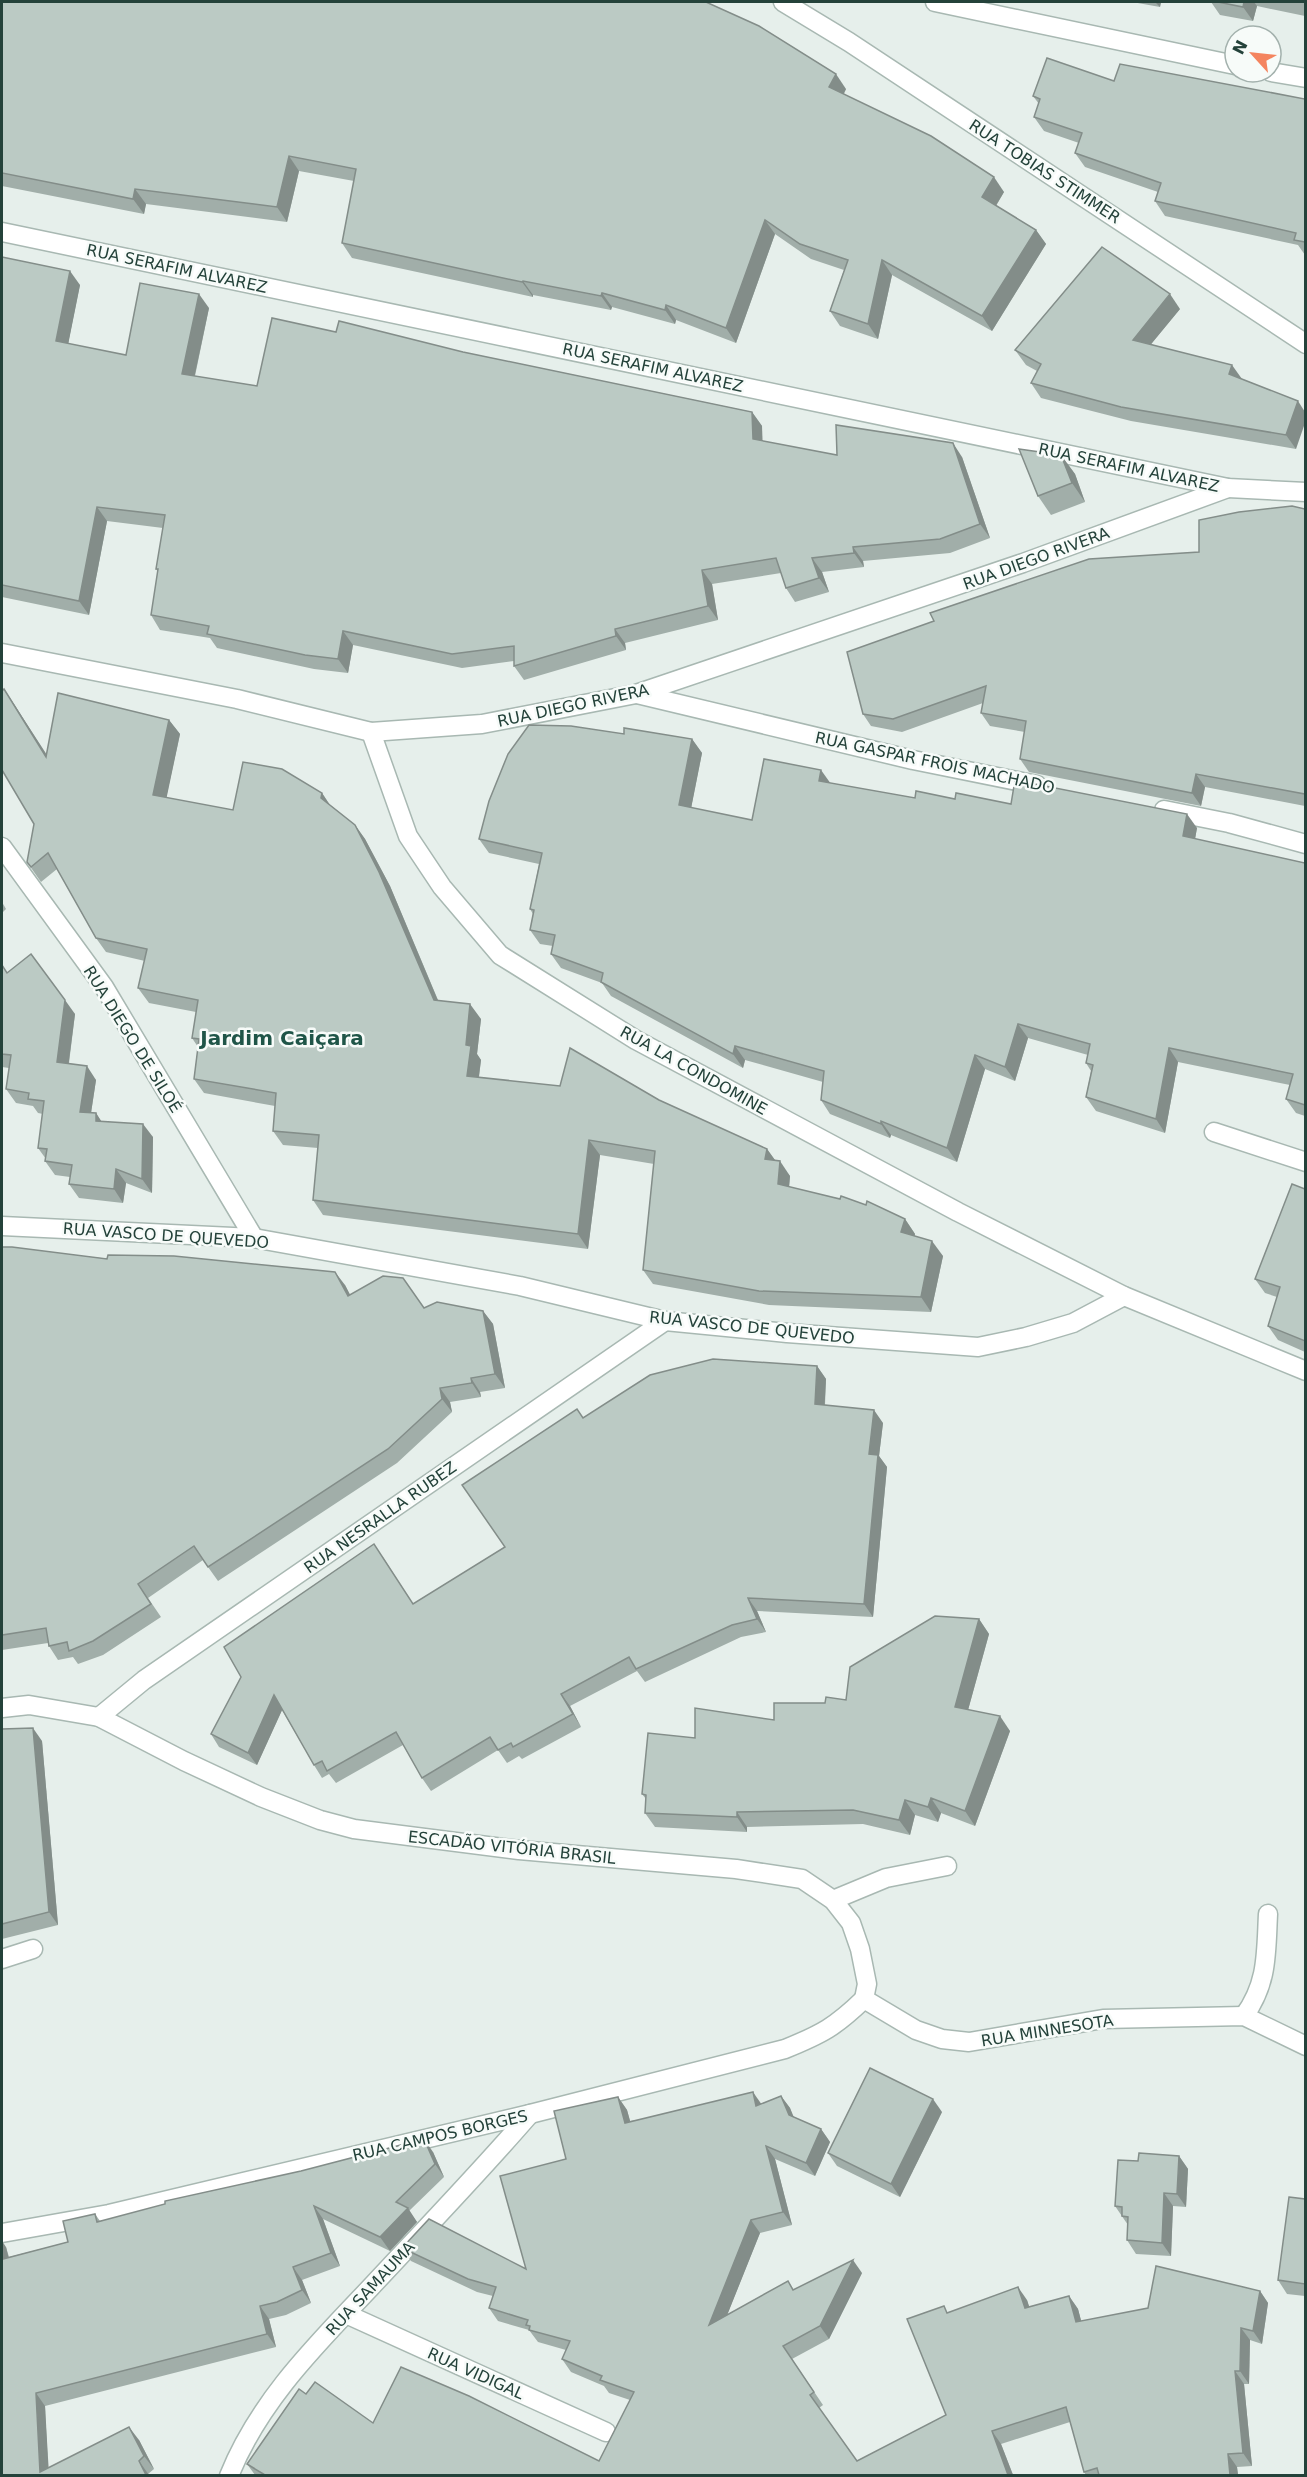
<svg xmlns="http://www.w3.org/2000/svg" width="1307" height="2477" font-family="'DejaVu Sans',sans-serif">
<rect width="100%" height="100%" fill="#e6efeb"/>
<g fill="none" stroke-linecap="round" stroke-linejoin="round">
<defs>
<g id="minor">
<polyline points="783,2 849,42 1306,344"/>
<polyline points="935,2 1235,65"/>
<polyline points="1271,72 1306,78"/>
<polyline points="2,232 1228,488 1306,492"/>
<polyline points="2,653 237,699 371,732 482,724 636,694 1023,563 1228,488"/>
<polyline points="637,694 913,760 1037,785"/>
<polyline points="371,732 408,836 442,887 500,955 636,1040 958,1212 1124,1296 1306,1371"/>
<polyline points="1164,810 1229,823 1306,844"/>
<polyline points="2,847 104,987 254,1238"/>
<polyline points="1214,1132 1306,1162"/>
<polyline points="2,1226 254,1238 520,1286 665,1321 787,1333 978,1347 1026,1337 1073,1323 1124,1296"/>
<polyline points="2,1708 29,1705 99,1717 184,1761 261,1797 320,1820 354,1829 519,1850 736,1869 802,1879 833,1900 851,1923 860,1949 867,1984 864,1999"/>
<polyline points="99,1717 144,1680 665,1321"/>
<polyline points="833,1900 886,1878 947,1866"/>
<polyline points="2,1959 33,1949"/>
<polyline points="864,1999 916,2030 942,2039 969,2042 1103,2019 1244,2016 1306,2046"/>
<path d="M 1244,2016 C 1268,1983 1266,1953 1268,1914"/>
<path d="M 2,2233 L 109,2214 L 530,2114 L 785,2049 C 822,2034 835,2027 864,1999"/>
<polyline points="346,2314 606,2432"/>
<path d="M 229,2476 C 259,2401 316,2345 370,2288 C 424,2230 479,2173 530,2114"/>
</g>
</defs>
<use href="#minor" stroke="#a8b8b2" stroke-width="21"/>
<use href="#minor" stroke="#fff" stroke-width="18"/>
</g>
<g fill="#a1aea9">
<polygon points="2,2 846,89 844,94 1004,192 996,206 1036,230 1046,244 992,331 892,275 878,339 840,326 830,311 844,270 811,259 775,234 736,343 676,320 675,324 612,307 611,310 533,295 533,297 352,258 342,243 354,181 299,171 287,222 146,204 144,214 2,186"/>
<polygon points="1132,2 1161,2 1160,7"/>
<polygon points="1211,2 1305,2 1305,16 1257,6 1253,21 1220,15"/>
<polygon points="1114,81 1305,99 1305,255 1298,245 1165,216 1155,201 1158,192 1085,167 1075,153 1079,143 1044,131 1034,117 1039,104 1033,96"/>
<polygon points="2,257 80,285 68,344 126,355 209,308 195,376 257,386 336,332 463,352 752,412 762,426 762,441 837,455 962,457 990,538 950,553 863,561 864,567 822,572 829,592 795,602 786,588 781,573 712,584 718,620 625,643 626,650 524,680 514,666 514,661 462,668 353,645 348,673 314,669 217,648 210,638 160,630 151,615 158,572 156,569 163,528 107,521 89,615 2,597"/>
<polygon points="1180,309 1151,344 1298,401 1296,449 1131,421 1041,398 1031,383 1037,371 1026,365 1015,350"/>
<polygon points="1061,455 1075,474 1085,502 1051,515 1038,496"/>
<polygon points="1305,509 1305,806 1205,787 1201,806 1029,772 1020,759 1025,732 990,726 981,713 983,703 902,732 871,726 863,714 1199,552"/>
<polygon points="4,689 47,755 169,720 180,734 166,798 233,810 322,793 329,804 355,825 365,839 390,886 438,1000 481,1019 477,1054 481,1060 479,1077 659,1100 767,1149 775,1160 790,1176 789,1187 905,1219 915,1234 915,1236 943,1256 931,1312 769,1305 653,1284 643,1270 654,1164 600,1155 588,1249 323,1215 313,1200 318,1148 283,1145 273,1131 275,1106 204,1093 194,1079 198,1047 192,1038 196,1012 149,1003 138,988 145,961 106,952 96,938 57,869 41,882 27,862 34,824"/>
<polygon points="624,734 692,739 702,753 691,808 752,820 830,783 915,798 955,799 1011,804 1197,828 1195,839 1305,863 1305,1116 1296,1113 1286,1099 1290,1085 1178,1062 1165,1133 1096,1111 1086,1097 1091,1071 1086,1063 1088,1055 1028,1038 1015,1081 985,1069 957,1162 891,1135 890,1138 830,1114 821,1100 823,1082 745,1060 743,1068 611,996 602,983 561,968 551,954 553,946 540,944 530,930 533,914 530,909 539,864 489,853 479,839"/>
<polygon points="2,902 6,909 2,913"/>
<polygon points="2,965 7,973 75,1014 69,1063 96,1080 91,1113 96,1113 101,1121 153,1137 152,1193 126,1183 123,1203 79,1198 69,1184 70,1177 55,1175 45,1161 46,1159 38,1148 43,1114 38,1113 33,1106 16,1103 6,1089 9,1068 2,1067"/>
<polygon points="1305,1189 1305,1352 1278,1340 1268,1326 1277,1297 1265,1293 1255,1279"/>
<polygon points="2,1247 345,1285 350,1295 424,1308 483,1311 493,1324 505,1388 480,1392 481,1397 450,1402 452,1412 397,1463 218,1581 203,1560 148,1598 161,1617 103,1655 78,1664 73,1657 58,1660 49,1646 48,1643 2,1650"/>
<polygon points="817,1366 826,1379 825,1405 883,1423 879,1456 887,1467 873,1617 757,1611 766,1632 741,1637 645,1682 637,1671 570,1706 581,1727 522,1759 519,1756 507,1763 498,1750 431,1791 422,1778 403,1745 336,1783 329,1774 322,1778 314,1765 282,1710 257,1765 219,1747 211,1734 383,1557 413,1604 505,1547 583,1418"/>
<polygon points="979,1619 989,1634 968,1710 1010,1731 975,1826 941,1813 938,1822 915,1815 910,1835 863,1824 747,1827 747,1832 655,1827 645,1813 646,1799 642,1794 695,1738 774,1720 825,1703 846,1700"/>
<polygon points="2,1729 42,1741 58,1925 2,1939"/>
<polygon points="781,2096 790,2108 793,2117 821,2129 830,2142 815,2176 775,2159 792,2225 760,2233 727,2315 788,2281 794,2290 862,2273 829,2339 792,2359 823,2405 819,2408 857,2461 946,2415 948,2312 1027,2300 1029,2307 1069,2296 1078,2309 1081,2321 1260,2291 1268,2303 1262,2344 1250,2340 1249,2384 1244,2384 1252,2466 1237,2467 1238,2475 1086,2475 1084,2472 1070,2422 1001,2444 1013,2475 255,2475 247,2464 306,2394 373,2423 599,2461 630,2400 609,2393 604,2386 571,2372 562,2359 566,2350 538,2342 529,2330 498,2321 489,2308 493,2296 477,2292 411,2261 402,2248 526,2269 566,2159 618,2097 627,2110 630,2121 761,2104"/>
<polygon points="942,2112 900,2197 837,2166 828,2153"/>
<polygon points="433,2152 444,2177 409,2211 417,2222 390,2251 323,2219 340,2266 302,2280 311,2303 286,2315 269,2319 276,2347 45,2406 48,2468 139,2440 154,2469 148,2474 149,2475 2,2475 6,2247 9,2257 68,2242 95,2214 100,2221"/>
<polygon points="1179,2156 1188,2169 1186,2207 1173,2206 1171,2256 1136,2254 1127,2240 1128,2225 1115,2206 1138,2161"/>
<polygon points="1305,2199 1305,2296 1287,2294 1278,2280"/>
</g>
<g fill="#838d89">
<polygon points="1155,2 1161,2 1160,7"/>
<polygon points="1244,2 1254,2 1257,6 1253,21 1243,7"/>
<polygon points="836,74 846,89 839,102 829,87"/>
<polygon points="289,156 299,171 287,222 277,207"/>
<polygon points="994,177 1004,192 992,212 982,197"/>
<polygon points="135,189 146,204 144,214 133,199"/>
<polygon points="765,220 775,234 736,343 726,328"/>
<polygon points="1036,230 1046,244 992,331 982,316"/>
<polygon points="882,260 892,275 878,339 868,324"/>
<polygon points="70,271 80,285 66,355 56,341"/>
<polygon points="523,281 533,295 533,297 522,282"/>
<polygon points="602,293 612,307 611,310 601,296"/>
<polygon points="199,294 209,308 192,388 182,374"/>
<polygon points="1170,294 1180,309 1143,354 1133,340"/>
<polygon points="666,305 676,320 675,324 665,310"/>
<polygon points="1232,365 1242,379 1229,374"/>
<polygon points="1298,401 1305,412 1305,423 1296,449 1286,435"/>
<polygon points="752,412 762,426 763,453 753,439"/>
<polygon points="953,443 962,457 990,538 980,524"/>
<polygon points="1061,455 1075,474 1085,502 1072,483"/>
<polygon points="97,507 107,521 89,615 79,601"/>
<polygon points="853,547 863,561 864,567 854,553"/>
<polygon points="812,558 822,572 829,592 819,578"/>
<polygon points="702,570 712,584 718,620 708,606"/>
<polygon points="615,629 625,643 626,650 616,636"/>
<polygon points="343,631 353,645 348,673 338,659"/>
<polygon points="4,689 14,704 57,771 46,757"/>
<polygon points="169,720 180,734 164,810 153,795"/>
<polygon points="692,739 702,753 689,819 679,805"/>
<polygon points="821,770 831,784 819,781"/>
<polygon points="1196,774 1205,787 1201,806 1192,793"/>
<polygon points="322,793 332,808 321,798"/>
<polygon points="1187,814 1197,828 1193,850 1183,836"/>
<polygon points="355,825 365,839 390,886 444,1015 434,1000"/>
<polygon points="65,1000 75,1014 67,1076 57,1062"/>
<polygon points="470,1004 481,1019 477,1054 481,1060 477,1090 467,1076 466,1045"/>
<polygon points="1018,1024 1028,1038 1015,1081 1005,1067"/>
<polygon points="735,1046 745,1060 743,1068 733,1054"/>
<polygon points="1169,1048 1178,1062 1165,1133 1156,1119"/>
<polygon points="975,1055 985,1069 957,1162 947,1148"/>
<polygon points="87,1066 96,1080 89,1126 80,1112"/>
<polygon points="96,1113 105,1127 96,1121"/>
<polygon points="881,1121 891,1135 890,1138 881,1124"/>
<polygon points="143,1124 153,1137 152,1193 142,1179"/>
<polygon points="589,1140 600,1155 588,1249 578,1234"/>
<polygon points="767,1149 777,1163 765,1159"/>
<polygon points="780,1161 790,1176 788,1199 778,1184"/>
<polygon points="116,1169 126,1183 123,1203 114,1189"/>
<polygon points="905,1219 915,1234 911,1246 901,1232"/>
<polygon points="932,1241 943,1256 931,1312 921,1297"/>
<polygon points="335,1272 345,1285 358,1310 348,1296"/>
<polygon points="483,1311 493,1324 505,1388 495,1374"/>
<polygon points="817,1366 826,1379 824,1416 815,1404"/>
<polygon points="471,1378 480,1392 481,1397 472,1383"/>
<polygon points="440,1388 450,1402 452,1412 442,1399"/>
<polygon points="874,1410 883,1423 879,1456 887,1467 873,1617 864,1604 869,1454"/>
<polygon points="748,1598 757,1611 766,1632 757,1619"/>
<polygon points="979,1619 989,1634 965,1721 955,1707"/>
<polygon points="561,1694 570,1706 581,1727 573,1714"/>
<polygon points="274,1695 283,1708 257,1765 248,1753"/>
<polygon points="1000,1716 1010,1731 975,1826 965,1811"/>
<polygon points="33,1728 42,1741 58,1925 49,1912"/>
<polygon points="931,1798 941,1813 938,1822 928,1807"/>
<polygon points="905,1800 915,1815 910,1835 899,1820"/>
<polygon points="737,1812 747,1827 747,1832 737,1817"/>
<polygon points="753,2092 762,2105 756,2106"/>
<polygon points="781,2096 790,2108 798,2127 789,2115"/>
<polygon points="618,2097 627,2110 634,2135 625,2123"/>
<polygon points="933,2099 942,2112 900,2197 891,2184"/>
<polygon points="821,2129 830,2142 815,2176 806,2163"/>
<polygon points="424,2139 433,2152 444,2177 435,2164"/>
<polygon points="766,2146 775,2159 792,2225 783,2212"/>
<polygon points="1179,2156 1188,2169 1186,2207 1177,2194"/>
<polygon points="1164,2193 1173,2206 1171,2256 1162,2243"/>
<polygon points="314,2206 323,2219 340,2266 331,2253"/>
<polygon points="408,2208 417,2222 390,2251 380,2237"/>
<polygon points="751,2220 760,2233 718,2338 709,2325"/>
<polygon points="2,2241 6,2247 12,2272 3,2259 2,2253"/>
<polygon points="853,2260 862,2273 829,2339 820,2326"/>
<polygon points="293,2267 302,2280 311,2303 302,2290"/>
<polygon points="1018,2287 1027,2300 1034,2321 1025,2308"/>
<polygon points="1260,2291 1268,2303 1262,2344 1253,2331"/>
<polygon points="1069,2296 1078,2309 1085,2335 1076,2322"/>
<polygon points="260,2306 269,2319 276,2347 267,2334"/>
<polygon points="1241,2328 1250,2340 1249,2384 1240,2371"/>
<polygon points="1235,2371 1244,2384 1252,2466 1243,2453"/>
<polygon points="36,2393 45,2406 49,2475 40,2472"/>
<polygon points="129,2427 139,2440 154,2469 144,2456"/>
<polygon points="992,2431 1001,2444 1013,2475 1008,2475"/>
<polygon points="1228,2454 1237,2467 1238,2475 1230,2475"/>
<polygon points="139,2461 149,2475 146,2475"/>
</g>
<g fill="#bbcac4" stroke="#838d89" stroke-width="1.5">
<polygon points="2,2 706,2 759,26 836,74 829,87 931,136 994,177 982,197 1036,230 982,316 882,260 868,324 830,311 848,260 800,244 765,220 726,328 666,305 665,310 602,293 601,296 523,281 522,282 342,243 356,169 289,156 277,207 135,189 133,199 2,173"/>
<polygon points="1218,2 1244,2 1243,7"/>
<polygon points="1047,58 1114,81 1120,64 1305,99 1305,242 1294,240 1296,233 1155,201 1161,183 1075,153 1082,133 1034,117 1040,99 1033,96"/>
<polygon points="1102,247 1170,294 1133,340 1232,365 1229,374 1298,401 1286,435 1121,407 1031,383 1041,364 1015,350"/>
<polygon points="2,257 70,271 56,341 126,355 140,283 199,294 182,374 257,386 272,318 336,332 339,321 463,352 752,412 753,439 837,455 836,425 953,443 980,524 940,539 853,547 854,553 812,558 819,578 786,588 776,558 702,570 708,606 615,629 616,636 514,666 514,646 452,654 343,631 338,659 305,655 207,634 209,626 151,615 158,569 156,569 165,515 97,507 79,601 2,585"/>
<polygon points="1019,449 1061,455 1072,483 1038,496"/>
<polygon points="1292,506 1305,509 1305,794 1196,774 1192,793 1020,759 1026,721 981,713 986,686 893,719 863,714 847,652 934,621 930,613 1089,559 1199,552 1199,520 1239,512"/>
<polygon points="4,689 46,757 58,693 169,720 153,795 233,810 243,762 282,769 322,793 321,798 355,825 379,872 434,1000 470,1004 466,1045 471,1046 467,1076 560,1086 570,1048 659,1100 767,1149 765,1159 780,1161 778,1184 840,1199 841,1196 866,1205 867,1201 905,1219 901,1232 932,1241 921,1297 759,1291 643,1270 655,1151 589,1140 578,1234 313,1200 319,1135 273,1131 276,1093 194,1079 199,1039 192,1038 198,1000 138,988 147,949 96,938 48,853 31,867 27,862 34,824 2,770 2,691"/>
<polygon points="529,725 571,726 624,734 624,728 692,739 679,805 752,820 764,759 821,770 819,781 915,798 916,791 955,799 956,793 1011,804 1015,780 1187,814 1183,836 1305,863 1305,1105 1286,1099 1293,1074 1169,1048 1156,1119 1086,1097 1093,1065 1086,1063 1090,1044 1018,1024 1005,1067 975,1055 947,1148 881,1121 881,1124 821,1100 824,1071 735,1046 733,1054 601,982 603,973 551,954 555,935 530,930 534,910 530,909 542,853 479,839 489,801 508,754"/>
<polygon points="31,954 65,1000 57,1062 87,1066 80,1112 96,1113 96,1121 143,1124 142,1179 116,1169 114,1189 69,1184 72,1165 45,1161 47,1149 38,1148 44,1101 28,1099 29,1093 6,1089 11,1055 2,1054 2,965 7,973"/>
<polygon points="1292,1184 1305,1189 1305,1341 1268,1326 1280,1287 1255,1279"/>
<polygon points="2,1247 12,1247 107,1259 108,1255 174,1256 335,1272 348,1296 383,1276 403,1278 424,1308 437,1302 483,1311 495,1374 471,1378 472,1383 440,1388 442,1399 388,1449 208,1567 194,1546 138,1584 151,1604 93,1641 69,1651 67,1642 49,1646 46,1628 2,1635"/>
<polygon points="713,1359 817,1366 815,1404 874,1410 869,1454 878,1455 864,1604 748,1598 757,1619 732,1625 636,1669 629,1657 561,1694 573,1714 513,1747 511,1743 498,1750 490,1737 422,1778 396,1732 327,1771 322,1761 314,1765 274,1695 248,1753 211,1734 241,1677 224,1647 374,1544 413,1604 505,1547 462,1485 577,1409 583,1418 650,1375"/>
<polygon points="935,1616 979,1619 955,1707 1000,1716 965,1811 931,1798 928,1807 905,1800 899,1820 853,1810 737,1812 737,1817 645,1813 646,1795 642,1794 648,1733 695,1738 695,1708 774,1720 774,1703 825,1703 826,1697 846,1700 850,1667"/>
<polygon points="33,1728 49,1912 2,1924 2,1729"/>
<polygon points="870,2068 933,2099 891,2184 828,2153"/>
<polygon points="753,2092 756,2106 781,2096 789,2115 821,2129 806,2163 766,2146 783,2212 751,2220 709,2325 788,2281 793,2290 853,2260 820,2326 783,2346 814,2392 810,2395 857,2461 946,2415 907,2319 944,2306 947,2313 1018,2287 1025,2308 1069,2296 1076,2322 1148,2308 1156,2266 1260,2291 1253,2331 1241,2328 1240,2371 1235,2371 1243,2453 1228,2454 1230,2475 1099,2475 1097,2468 1084,2472 1066,2407 992,2431 1008,2475 265,2475 247,2464 299,2389 306,2394 315,2382 373,2423 401,2367 469,2396 599,2461 634,2392 600,2380 602,2376 562,2359 570,2341 529,2330 530,2326 526,2325 528,2320 489,2308 496,2287 468,2279 402,2248 429,2219 526,2269 500,2176 566,2159 554,2111 618,2097 625,2123"/>
<polygon points="424,2139 435,2164 396,2202 408,2208 380,2237 314,2206 331,2253 293,2267 302,2290 277,2302 260,2306 267,2334 36,2393 40,2472 129,2427 144,2456 139,2461 146,2475 2,2475 2,2253 3,2259 68,2242 63,2221 95,2214 97,2222 165,2204 165,2201 301,2171"/>
<polygon points="1139,2153 1179,2156 1177,2194 1164,2193 1162,2243 1127,2240 1128,2217 1122,2216 1122,2207 1115,2206 1118,2160 1138,2161"/>
<polygon points="1289,2197 1305,2199 1305,2284 1278,2280"/>
</g>
<g text-anchor="middle" stroke-width="5" stroke-linejoin="round" paint-order="stroke">
<g font-size="16" fill="#24423a" stroke="#f7fbf9">
<text transform="translate(1045 171) rotate(33)" y="6">RUA TOBIAS STIMMER</text>
<text transform="translate(177 268) rotate(12)" y="6">RUA SERAFIM ALVAREZ</text>
<text transform="translate(653 367) rotate(12)" y="6">RUA SERAFIM ALVAREZ</text>
<text transform="translate(1129 467) rotate(12)" y="6">RUA SERAFIM ALVAREZ</text>
<text transform="translate(1036 558) rotate(-20)" y="6">RUA DIEGO RIVERA</text>
<text transform="translate(573 705) rotate(-12)" y="6">RUA DIEGO RIVERA</text>
<text transform="translate(935 762) rotate(12)" y="6">RUA GASPAR FROIS MACHADO</text>
<text transform="translate(133 1039) rotate(58)" y="6">RUA DIEGO DE SILOÉ</text>
<text transform="translate(694 1070) rotate(29)" y="6">RUA LA CONDOMINE</text>
<text transform="translate(166 1235) rotate(4)" y="6">RUA VASCO DE QUEVEDO</text>
<text transform="translate(752 1327) rotate(6)" y="6">RUA VASCO DE QUEVEDO</text>
<text transform="translate(380 1517) rotate(-35)" y="6">RUA NESRALLA RUBEZ</text>
<text transform="translate(512 1847) rotate(6)" y="6">ESCADÃO VITÓRIA BRASIL</text>
<text transform="translate(1047 2030) rotate(-9)" y="6">RUA MINNESOTA</text>
<text transform="translate(440 2135) rotate(-13)" y="6">RUA CAMPOS BORGES</text>
<text transform="translate(370 2288) rotate(-47)" y="6">RUA SAMAUMA</text>
<text transform="translate(476 2373) rotate(24)" y="6">RUA VIDIGAL</text>
</g>
<g font-size="20" font-weight="bold" fill="#1f5548" stroke="#f7fbf9">
<text x="282" y="1045">Jardim Caiçara</text>
</g>
</g>
<rect width="1307" height="2477" fill="none" stroke="#24423a" stroke-width="6"/>
<g transform="translate(1253 54) rotate(297)"><circle r="28" fill="#f7fbf9" stroke="#a3b1ad" stroke-width="1.5"/>
<path d="M0-4.5L10 22L0 15L-10 22Z" fill="#f4845f"/>
<text y="-9" font-size="16" font-weight="bold" text-anchor="middle" fill="#24423a">N</text>
</g>
</svg>
